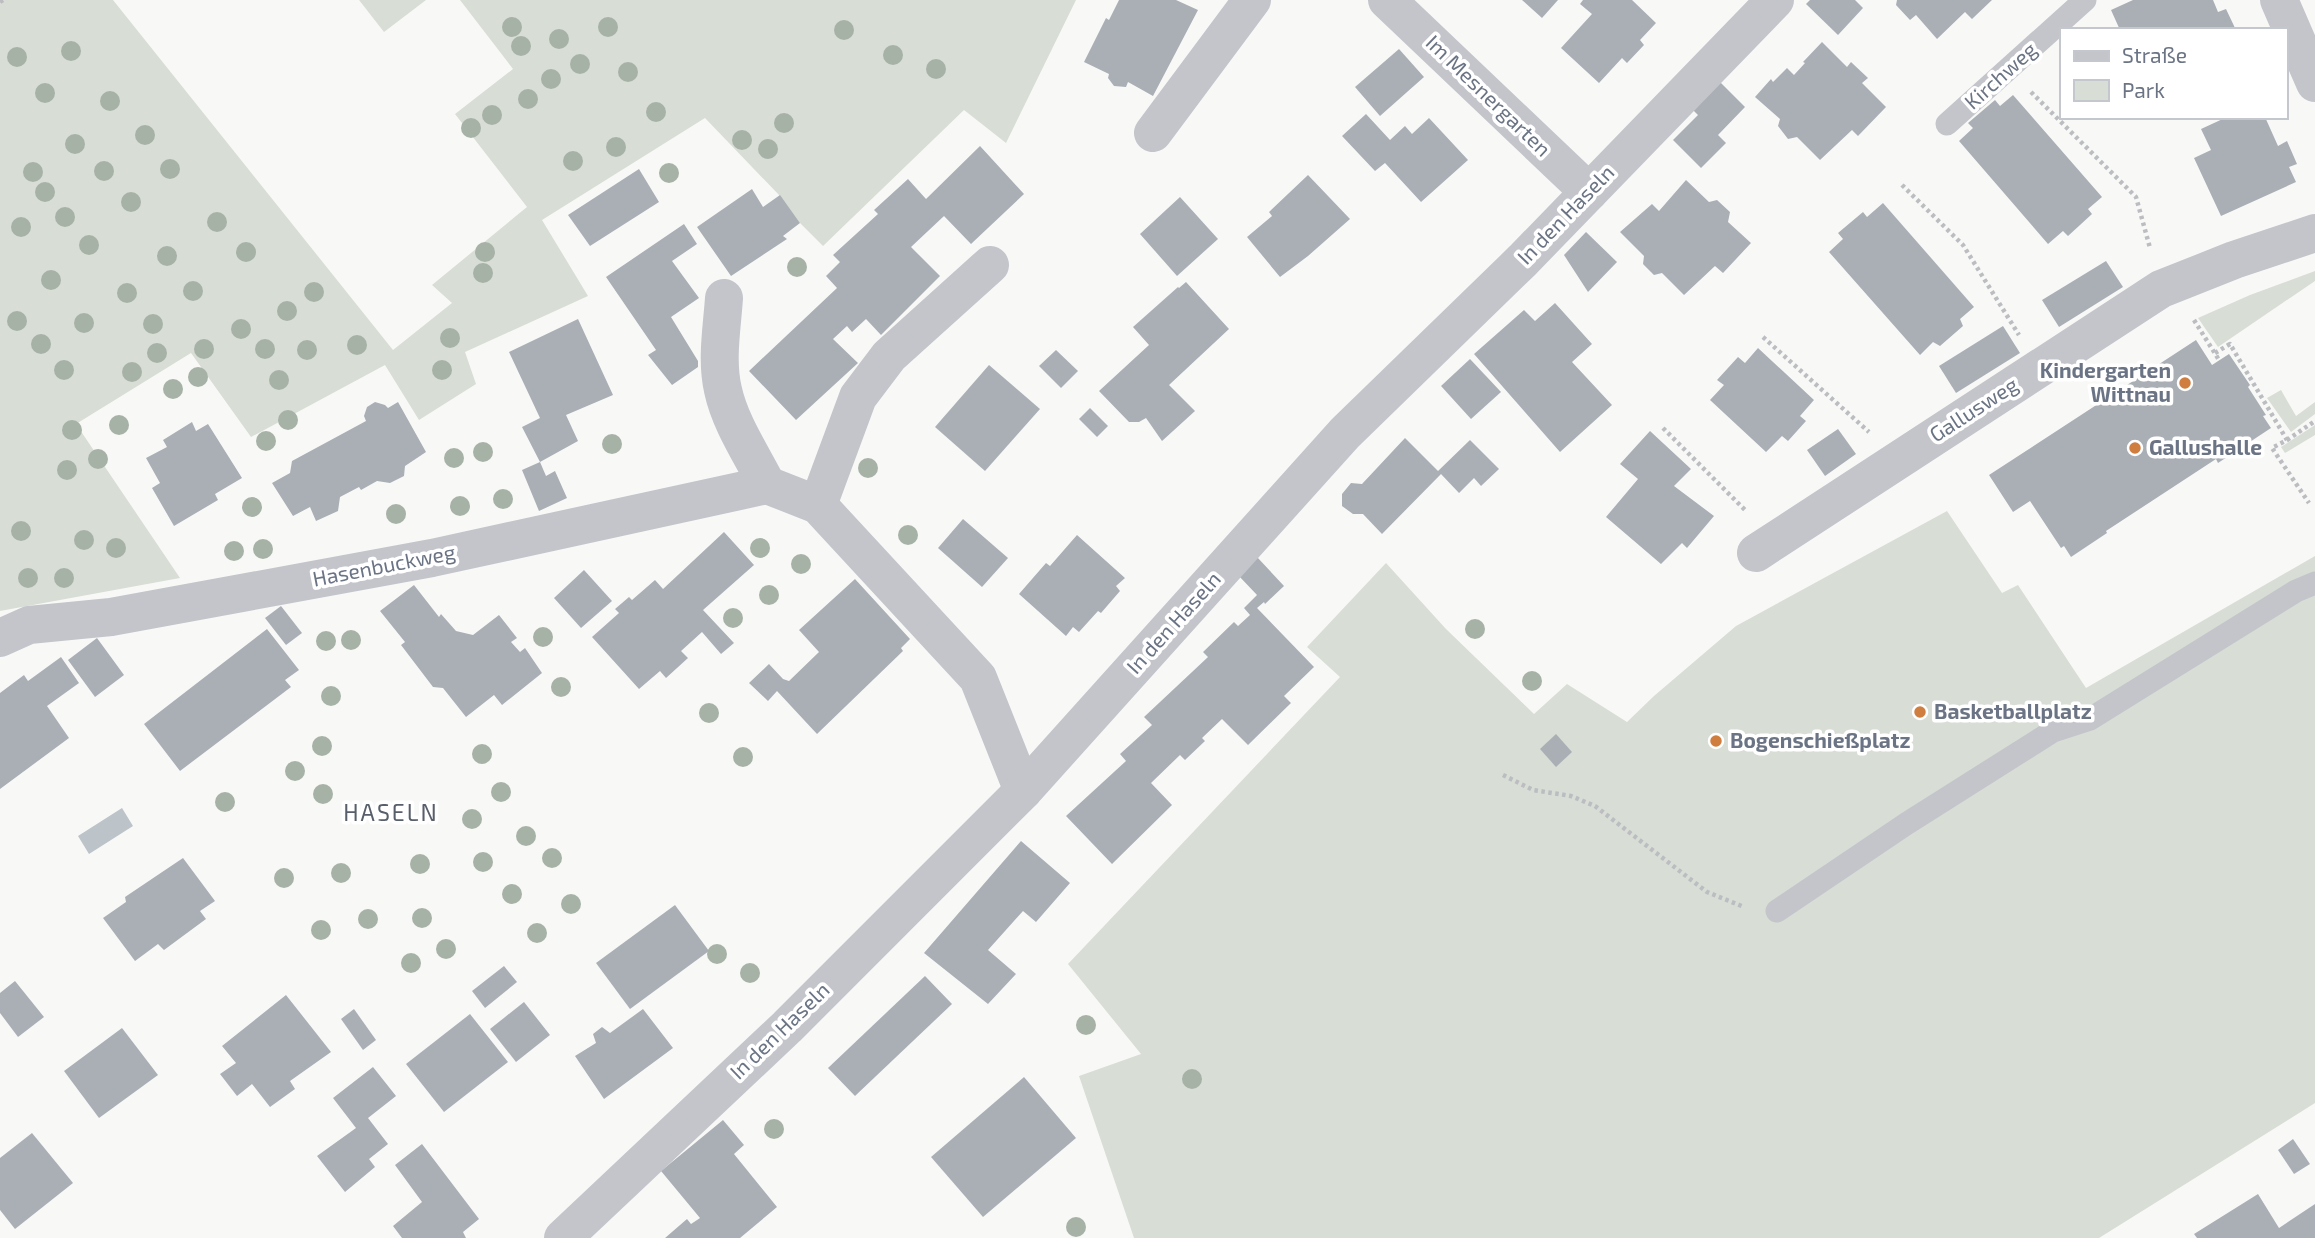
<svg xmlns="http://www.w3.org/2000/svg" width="2315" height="1238" font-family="'Exo 2',sans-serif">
<rect width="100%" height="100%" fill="#f8f9f7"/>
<g fill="#d8ddd6">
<polygon points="0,0 113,0 393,350 452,303 432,285 527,207 455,114 513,69 460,0 1076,0 1006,143 964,110 823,246 800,223 779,195 705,118 542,220 588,296 465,352 476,384 419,420 385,365 251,437 191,353 76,424 180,578 0,611"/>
<polygon points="359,0 426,0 384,32"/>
<polygon points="2315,271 2315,281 2218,347 2198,318 2250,295"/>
<polygon points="2281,390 2296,416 2315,402 2315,414 2291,432 2267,398"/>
<polygon points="2315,425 2315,435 2285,453 2281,447"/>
<polygon points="1947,511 2002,593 2018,585 2086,688 2315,556 2315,1103 2099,1238 1134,1238 1079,1076 1141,1054 1068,964 1340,677 1307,647 1386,563 1446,629 1534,714 1567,684 1627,722 1654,696 1736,626"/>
</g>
<polygon fill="#bcc3c9" points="122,808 133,826 89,854 78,836"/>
<g fill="#aaafb6">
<polygon points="1119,0 1176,0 1198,10 1153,96 1128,82 1126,87 1114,86 1108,78 1109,74 1084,62 1106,18 1109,20"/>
<polygon points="1522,0 1558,0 1542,18"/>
<polygon points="1583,0 1632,0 1656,23 1640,40 1644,45 1627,63 1622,58 1599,83 1561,48 1592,14 1580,4"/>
<polygon points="1810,0 1855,0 1863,8 1838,35 1806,4"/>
<polygon points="1897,0 1992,0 1972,19 1965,12 1937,39 1916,15 1910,20 1896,5"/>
<polygon points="2133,0 2213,0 2218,12 2226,9 2235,28 2230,30 2120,30 2111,10"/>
<polygon points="1822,42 1847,67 1851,62 1868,78 1862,83 1886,107 1858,136 1852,130 1820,160 1797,137 1788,139 1778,126 1780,119 1755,97 1771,79 1773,82 1787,68 1794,75 1805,63 1803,62"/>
<polygon points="1399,49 1424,77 1380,116 1355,87"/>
<polygon points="1719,81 1745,107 1718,135 1726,143 1701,168 1673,140 1698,115 1691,108"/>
<polygon points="2013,95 2102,197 2088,209 2092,214 2068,236 2063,231 2048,244 1959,141 1973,128 1968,123 1995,100 2000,106"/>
<polygon points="1366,114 1390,140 1405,126 1412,134 1429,118 1468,160 1421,202 1385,163 1375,171 1342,136"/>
<polygon points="2227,117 2265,117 2278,146 2287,141 2297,164 2289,167 2296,182 2221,216 2194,158 2211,150 2201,129"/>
<polygon points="980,146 1024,194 971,244 944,216 911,247 940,276 881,335 866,319 852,332 847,326 833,339 858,363 796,420 749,371 837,288 826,276 840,262 833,255 878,214 874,210 908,179 926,199"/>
<polygon points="639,169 659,202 590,246 568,215"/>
<polygon points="1308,175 1350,219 1308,256 1280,277 1247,237 1272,216 1269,212"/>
<polygon points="1686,180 1709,202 1717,200 1730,212 1728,222 1751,243 1723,273 1715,266 1684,295 1662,273 1654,275 1643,264 1644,256 1620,232 1652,204 1659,211"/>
<polygon points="752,189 763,207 780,195 800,223 783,236 787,239 731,276 697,227"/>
<polygon points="1180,197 1218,239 1177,276 1140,234"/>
<polygon points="1883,203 1974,307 1960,319 1963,326 1940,346 1933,342 1920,355 1829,252 1843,239 1838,233 1863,212 1867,217"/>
<polygon points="684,224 697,244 672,261 699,298 671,317 698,361 698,367 672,385 648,355 656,350 606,277"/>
<polygon points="1586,232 1617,262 1588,292 1564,255"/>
<polygon points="2106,261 2123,287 2059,327 2042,300"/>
<polygon points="1186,282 1229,329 1169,385 1195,411 1162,441 1146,418 1139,422 1129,422 1099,391 1149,345 1133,327 1178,287 1179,288"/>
<polygon points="1555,303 1592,344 1572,362 1612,405 1560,452 1474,354 1524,310 1535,321"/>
<polygon points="578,319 613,395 566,415 578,441 540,462 522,427 540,418 509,352"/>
<polygon points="2003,326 2020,353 1956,393 1939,366"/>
<polygon points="2196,340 2212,365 2229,354 2250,385 2248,387 2266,415 2263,416 2271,428 2218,463 2216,459 2106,531 2107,533 2071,557 2064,546 2061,548 2030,501 2013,512 1989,475"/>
<polygon points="1758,348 1814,400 1800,416 1806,421 1788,441 1782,436 1766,452 1710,400 1724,385 1717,380 1738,357 1745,363"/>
<polygon points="1056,350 1078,371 1061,388 1039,366"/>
<polygon points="1470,359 1501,392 1471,419 1441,386"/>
<polygon points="989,365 1040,409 985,471 935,427"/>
<polygon points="375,402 385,405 388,408 398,402 426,452 405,466 404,476 390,483 377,481 361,490 359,487 340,497 338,511 316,521 310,507 293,516 272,483 290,473 292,461 366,421 364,416 367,407"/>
<polygon points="1090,408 1108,426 1097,437 1079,419"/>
<polygon points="192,422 196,431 208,424 242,478 215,494 218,500 174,526 152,488 160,483 146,458 167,447 163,440"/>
<polygon points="1838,429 1856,454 1825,476 1807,450"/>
<polygon points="1650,431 1691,469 1674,486 1714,516 1687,548 1682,543 1661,564 1606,517 1638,479 1620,464"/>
<polygon points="1405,438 1438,471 1470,440 1499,469 1481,486 1474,478 1459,493 1441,474 1382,534 1363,514 1353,514 1342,506 1342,494 1351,483 1362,484"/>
<polygon points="540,462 546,476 555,471 567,498 539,511 522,470"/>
<polygon points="963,519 1008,558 982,587 938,548"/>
<polygon points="724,532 754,565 703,610 734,643 721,654 702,632 681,651 688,658 666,678 660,671 639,689 592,637 619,613 615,609 629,597 632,600 655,580 663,589"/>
<polygon points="1077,535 1125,578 1116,586 1120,591 1101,613 1098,611 1079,632 1073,627 1066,636 1019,594 1046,563 1050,566"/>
<polygon points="1257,557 1284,586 1265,604 1264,602 1257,608 1314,667 1284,696 1291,703 1248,745 1222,719 1202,738 1205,741 1185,760 1180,755 1151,783 1172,805 1112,864 1066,816 1126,761 1120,754 1152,725 1144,717 1208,657 1203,652 1234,622 1238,626 1250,615 1244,608 1257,595 1238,575"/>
<polygon points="584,570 612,601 581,628 554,598"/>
<polygon points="855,579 910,639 901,648 903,651 817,734 777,691 768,701 749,683 769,664 783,679 789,681 819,652 799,630"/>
<polygon points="414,585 439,617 441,614 456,631 473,635 499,615 517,638 511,642 520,652 525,648 542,673 502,705 494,695 466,717 443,688 433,687 401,645 405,642 380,611"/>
<polygon points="281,606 302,633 286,645 265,618"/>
<polygon points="267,629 299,670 285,680 291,687 180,771 144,724"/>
<polygon points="97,638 124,675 95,697 68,660"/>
<polygon points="61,657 79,683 47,706 69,738 0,789 0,693 24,675 28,681"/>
<polygon points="1556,734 1572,752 1556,767 1540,749"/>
<polygon points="1021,841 1070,883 1036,922 1023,911 988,950 1016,974 988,1004 924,953"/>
<polygon points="183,858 215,901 200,911 206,919 164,950 158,944 135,961 103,918 126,902 125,897"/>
<polygon points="675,905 709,951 630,1009 596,963"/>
<polygon points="504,966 517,982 485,1008 472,991"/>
<polygon points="925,976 952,1004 855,1096 828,1068"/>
<polygon points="15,981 44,1017 18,1037 0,1013 0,993"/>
<polygon points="286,995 331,1052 290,1081 295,1089 270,1107 252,1084 237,1096 220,1074 236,1063 222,1046"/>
<polygon points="524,1002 550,1035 516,1062 490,1029"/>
<polygon points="354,1009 376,1040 363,1050 341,1019"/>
<polygon points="643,1009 673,1048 604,1099 575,1056 596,1043 593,1034 602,1027 610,1033"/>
<polygon points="470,1014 508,1062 444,1112 406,1064"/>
<polygon points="122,1028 158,1075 99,1118 64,1071"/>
<polygon points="373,1067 396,1096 368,1118 388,1144 369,1159 375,1167 345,1192 317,1156 356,1128 333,1098"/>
<polygon points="1024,1077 1076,1138 983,1217 931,1157"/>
<polygon points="723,1120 744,1145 734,1154 777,1207 740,1238 665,1238 687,1219 691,1224 700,1218 661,1171"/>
<polygon points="32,1133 73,1183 15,1229 0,1210 0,1158"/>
<polygon points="2293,1139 2310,1164 2294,1174 2278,1150"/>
<polygon points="422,1144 479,1219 463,1232 466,1238 402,1238 393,1226 422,1202 395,1165"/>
<polygon points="2258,1194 2279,1228 2315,1204 2315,1238 2197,1238 2194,1234"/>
</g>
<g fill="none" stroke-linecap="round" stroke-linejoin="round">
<g stroke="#bbbdc0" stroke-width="4.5" stroke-dasharray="3.5 3.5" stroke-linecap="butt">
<polyline points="0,2 3,0"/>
<polyline points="2031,92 2136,197 2150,248"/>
<polyline points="1902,185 1963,245 2019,335"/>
<polyline points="2194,320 2219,360"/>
<polyline points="1763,337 1869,432"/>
<polyline points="2215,353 2230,344 2287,440 2272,448 2309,503"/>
<polyline points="1663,428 1746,511"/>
<polyline points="2287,440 2315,421"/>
<polyline points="1503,775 1533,790 1571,796 1595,806 1707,892 1744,907"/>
</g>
<g stroke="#c3c5ca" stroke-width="23">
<polyline points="1947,124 2085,0"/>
<polyline points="1777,911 1906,824 2053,731 2090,719 2296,591 2315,583"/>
</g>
<g stroke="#c3c5ca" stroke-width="38">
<polyline points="1387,0 1589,192"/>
<polyline points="2279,0 2315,83"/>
<polyline points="1153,133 1252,0"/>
<path d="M 724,298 C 722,328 716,360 723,390 C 730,423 752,455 767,485"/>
<polyline points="818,505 858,397 889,356 990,265"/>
<polyline points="1756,553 2161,289 2234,260 2315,233"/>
<polyline points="0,638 29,625 111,617 432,558 767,485 818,505 978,678 1023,791"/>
<polyline points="563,1238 787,1027 1023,791 1345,433 1523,260 1775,0"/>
</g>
</g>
<g fill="#a7b2a7">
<circle cx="512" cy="27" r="10"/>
<circle cx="608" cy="27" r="10"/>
<circle cx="844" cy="30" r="10"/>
<circle cx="559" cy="39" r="10"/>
<circle cx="521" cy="46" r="10"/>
<circle cx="71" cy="51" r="10"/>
<circle cx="893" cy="55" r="10"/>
<circle cx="17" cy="57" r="10"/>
<circle cx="580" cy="64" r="10"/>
<circle cx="936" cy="69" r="10"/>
<circle cx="628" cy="72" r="10"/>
<circle cx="551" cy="79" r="10"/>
<circle cx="45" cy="93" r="10"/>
<circle cx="528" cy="99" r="10"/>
<circle cx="110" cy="101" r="10"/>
<circle cx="656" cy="112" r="10"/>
<circle cx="492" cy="115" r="10"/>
<circle cx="784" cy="123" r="10"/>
<circle cx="471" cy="128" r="10"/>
<circle cx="145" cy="135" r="10"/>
<circle cx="742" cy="140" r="10"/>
<circle cx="75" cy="144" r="10"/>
<circle cx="616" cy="147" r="10"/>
<circle cx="768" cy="149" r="10"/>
<circle cx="573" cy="161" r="10"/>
<circle cx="170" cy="169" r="10"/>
<circle cx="104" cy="171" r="10"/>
<circle cx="33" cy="172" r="10"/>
<circle cx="669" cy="173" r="10"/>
<circle cx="45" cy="192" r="10"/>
<circle cx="131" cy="202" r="10"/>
<circle cx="65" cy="217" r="10"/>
<circle cx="217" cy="222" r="10"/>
<circle cx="21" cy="227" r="10"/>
<circle cx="89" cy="245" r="10"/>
<circle cx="246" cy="252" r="10"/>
<circle cx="485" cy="252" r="10"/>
<circle cx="167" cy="256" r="10"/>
<circle cx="797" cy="267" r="10"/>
<circle cx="483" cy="273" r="10"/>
<circle cx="51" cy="280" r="10"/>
<circle cx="193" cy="291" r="10"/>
<circle cx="314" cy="292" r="10"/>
<circle cx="127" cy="293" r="10"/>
<circle cx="287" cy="311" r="10"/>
<circle cx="17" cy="321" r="10"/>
<circle cx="84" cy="323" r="10"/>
<circle cx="153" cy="324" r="10"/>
<circle cx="241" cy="329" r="10"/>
<circle cx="450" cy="338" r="10"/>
<circle cx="41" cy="344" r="10"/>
<circle cx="357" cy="345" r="10"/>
<circle cx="204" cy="349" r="10"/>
<circle cx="265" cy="349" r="10"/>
<circle cx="307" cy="350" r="10"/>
<circle cx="157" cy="353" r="10"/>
<circle cx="64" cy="370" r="10"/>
<circle cx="442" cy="370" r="10"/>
<circle cx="132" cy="372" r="10"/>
<circle cx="198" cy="377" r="10"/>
<circle cx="279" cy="380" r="10"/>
<circle cx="173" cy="389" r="10"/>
<circle cx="288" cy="420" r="10"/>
<circle cx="119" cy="425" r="10"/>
<circle cx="72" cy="430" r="10"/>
<circle cx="266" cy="441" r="10"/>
<circle cx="612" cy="444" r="10"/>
<circle cx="483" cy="452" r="10"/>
<circle cx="454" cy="458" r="10"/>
<circle cx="98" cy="459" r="10"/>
<circle cx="868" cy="468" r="10"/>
<circle cx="67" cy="470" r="10"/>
<circle cx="503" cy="499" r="10"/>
<circle cx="460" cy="506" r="10"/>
<circle cx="252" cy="507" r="10"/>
<circle cx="396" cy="514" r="10"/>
<circle cx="21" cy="531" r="10"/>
<circle cx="908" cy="535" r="10"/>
<circle cx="84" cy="540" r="10"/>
<circle cx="116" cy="548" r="10"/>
<circle cx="760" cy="548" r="10"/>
<circle cx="263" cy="549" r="10"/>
<circle cx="234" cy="551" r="10"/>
<circle cx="801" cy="564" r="10"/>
<circle cx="28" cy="578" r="10"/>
<circle cx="64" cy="578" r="10"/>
<circle cx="769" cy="595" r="10"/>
<circle cx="733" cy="618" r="10"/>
<circle cx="1475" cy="629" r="10"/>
<circle cx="543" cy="637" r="10"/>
<circle cx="351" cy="640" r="10"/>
<circle cx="326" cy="641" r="10"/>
<circle cx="1532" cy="681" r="10"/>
<circle cx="561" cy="687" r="10"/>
<circle cx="331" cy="696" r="10"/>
<circle cx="709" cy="713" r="10"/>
<circle cx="322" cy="746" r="10"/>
<circle cx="482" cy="754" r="10"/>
<circle cx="743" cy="757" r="10"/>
<circle cx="295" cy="771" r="10"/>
<circle cx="501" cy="792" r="10"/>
<circle cx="323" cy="794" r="10"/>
<circle cx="225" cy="802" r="10"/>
<circle cx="472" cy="819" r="10"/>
<circle cx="526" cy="836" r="10"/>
<circle cx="552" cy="858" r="10"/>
<circle cx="483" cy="862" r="10"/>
<circle cx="420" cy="864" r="10"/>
<circle cx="341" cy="873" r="10"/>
<circle cx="284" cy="878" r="10"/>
<circle cx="512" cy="894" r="10"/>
<circle cx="571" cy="904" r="10"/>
<circle cx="422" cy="918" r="10"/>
<circle cx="368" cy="919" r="10"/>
<circle cx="321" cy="930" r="10"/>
<circle cx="537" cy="933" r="10"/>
<circle cx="446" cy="949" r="10"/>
<circle cx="717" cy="954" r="10"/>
<circle cx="411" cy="963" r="10"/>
<circle cx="750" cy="973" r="10"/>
<circle cx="1086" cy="1025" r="10"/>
<circle cx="1192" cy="1079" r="10"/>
<circle cx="774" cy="1129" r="10"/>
<circle cx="1076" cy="1227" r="10"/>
</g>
<g fill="#d07e40" stroke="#fff" stroke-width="2.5">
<circle cx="2185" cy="383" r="7"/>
<circle cx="2135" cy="448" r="7"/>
<circle cx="1920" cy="712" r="7"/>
<circle cx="1716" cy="741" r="7"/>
</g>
<g text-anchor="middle" stroke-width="7" stroke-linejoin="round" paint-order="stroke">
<g font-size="21" fill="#6b7484" stroke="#fff">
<text transform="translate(2001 76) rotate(-42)" y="7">Kirchweg</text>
<text transform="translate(1488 96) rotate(44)" y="7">Im Mesnergarten</text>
<text transform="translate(1566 215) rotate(-46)" y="7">In den Haseln</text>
<text transform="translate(1974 410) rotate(-33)" y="7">Gallusweg</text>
<text transform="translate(384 566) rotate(-11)" y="7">Hasenbuckweg</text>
<text transform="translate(1174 623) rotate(-48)" y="7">In den Haseln</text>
<text transform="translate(780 1031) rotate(-44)" y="7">In den Haseln</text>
</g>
<g font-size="21" font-weight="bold" fill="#6b7484" stroke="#fff" text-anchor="start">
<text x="2171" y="378" text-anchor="end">Kindergarten<tspan x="2171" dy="24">Wittnau</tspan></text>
<text x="2149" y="455">Gallushalle</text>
<text x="1934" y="719">Basketballplatz</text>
<text x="1730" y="748">Bogenschießplatz</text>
</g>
<g font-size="23" letter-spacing="2" fill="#585f6a" stroke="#fff">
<text x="391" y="821">HASELN</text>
</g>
</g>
<rect x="2060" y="28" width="228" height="91" fill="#ffffff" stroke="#c4c7ce" stroke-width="2"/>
<rect x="2074" y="51" width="35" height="10" fill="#c3c5ca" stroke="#c4c7ce" stroke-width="2"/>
<text x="2122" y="63" font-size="21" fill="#6b7484">Straße</text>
<rect x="2074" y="80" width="35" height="21" fill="#d8ddd6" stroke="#c4c7ce" stroke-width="2"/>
<text x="2122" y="98" font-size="21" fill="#6b7484">Park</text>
</svg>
